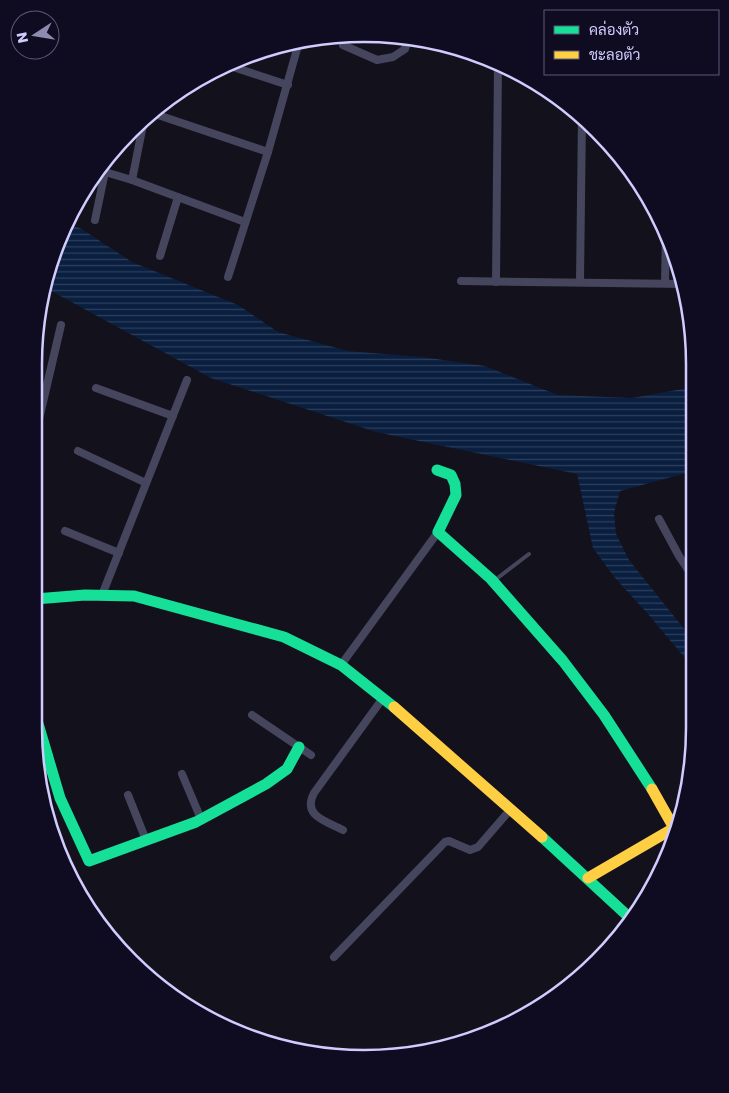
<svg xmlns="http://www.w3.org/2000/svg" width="729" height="1093" font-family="Poppins,Sarabun,sans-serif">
<defs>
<pattern id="water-rules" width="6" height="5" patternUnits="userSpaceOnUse" patternTransform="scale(1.25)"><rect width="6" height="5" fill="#0a1f3f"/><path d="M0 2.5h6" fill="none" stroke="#2d3e5c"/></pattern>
</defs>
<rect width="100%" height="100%" fill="#12111c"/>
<polygon fill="url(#water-rules)" points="66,224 80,228 132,262 238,305 278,332 348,351 422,357 485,366 558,395 632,398 694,387 694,471 620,491 614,513 616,534 629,560 693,640 693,673 689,663 648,614 615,578 593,548 577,474 376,432 211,378 53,292 46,291"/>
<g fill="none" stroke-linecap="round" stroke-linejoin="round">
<polyline stroke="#45455d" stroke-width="4" points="495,580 529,554"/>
<g stroke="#45455d" stroke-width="8">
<polyline points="343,45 377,60 393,57 405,49 409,37"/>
<polyline points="227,65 288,85"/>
<polyline points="152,113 268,152"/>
<polyline points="132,180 144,120"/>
<polyline points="95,220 105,172 132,180 245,222"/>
<polyline points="160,256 178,197"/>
<polyline points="228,277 268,152 299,42"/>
<polyline points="461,281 685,284"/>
<polyline points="496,282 498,63"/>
<polyline points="580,282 582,116"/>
<polyline points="665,283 666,231"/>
<polyline points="96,388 173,416"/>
<polyline points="36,432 61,325"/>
<polyline points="78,451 146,483"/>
<polyline points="659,519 679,556 693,577"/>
<polyline points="65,531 119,553"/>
<polyline points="102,595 187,380"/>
<polyline points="341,665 438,532"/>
<polyline points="252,715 311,755"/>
<polyline points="41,772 51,769"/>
<polyline points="182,774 201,819"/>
<polyline points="128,795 146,840"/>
<path d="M 343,830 C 326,821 302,816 314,793 L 383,698"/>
<polyline points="334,957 445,842 449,841 470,850 478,847 510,810"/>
</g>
<g stroke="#16e098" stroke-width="11">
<polyline points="437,470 451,475 455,484 456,495 438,532 491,579 563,661 604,715 652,789"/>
<polyline points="35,599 85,595 134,596 284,637 341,665 394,707"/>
<polyline points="34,710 60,798 89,861 196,822 266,784 287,769 299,747"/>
<polyline points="542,837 631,919"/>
</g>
<g stroke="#ffcf43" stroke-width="11">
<polyline points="394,707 542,837"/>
<polyline points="588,878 674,828 652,789"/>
</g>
</g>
<path d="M0 0H729V1093H0ZM364 42H364A322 322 0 0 1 686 364V728A322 322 0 0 1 364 1050H364A322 322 0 0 1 42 728V364A322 322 0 0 1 364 42Z" fill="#0f0c21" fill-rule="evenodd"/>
<path fill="none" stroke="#d1ccff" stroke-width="2.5" d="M364 42H364A322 322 0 0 1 686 364V728A322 322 0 0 1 364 1050H364A322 322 0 0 1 42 728V364A322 322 0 0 1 364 42Z"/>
<rect x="544" y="10" width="175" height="65" fill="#0f0c21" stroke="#5d597a"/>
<rect x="554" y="26" width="25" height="8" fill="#16e098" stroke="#5d597a"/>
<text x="589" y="35" font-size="15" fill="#d1ccff">คล่องตัว</text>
<rect x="554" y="51" width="25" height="8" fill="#ffcf43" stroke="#5d597a"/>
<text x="589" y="60" font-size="15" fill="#d1ccff">ชะลอตัว</text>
<g transform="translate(35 35) rotate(258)"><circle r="24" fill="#0f0c21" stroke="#5d597a"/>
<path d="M0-4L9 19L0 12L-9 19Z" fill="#8e8bb0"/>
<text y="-8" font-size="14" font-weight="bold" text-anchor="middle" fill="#d1ccff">N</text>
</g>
</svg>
